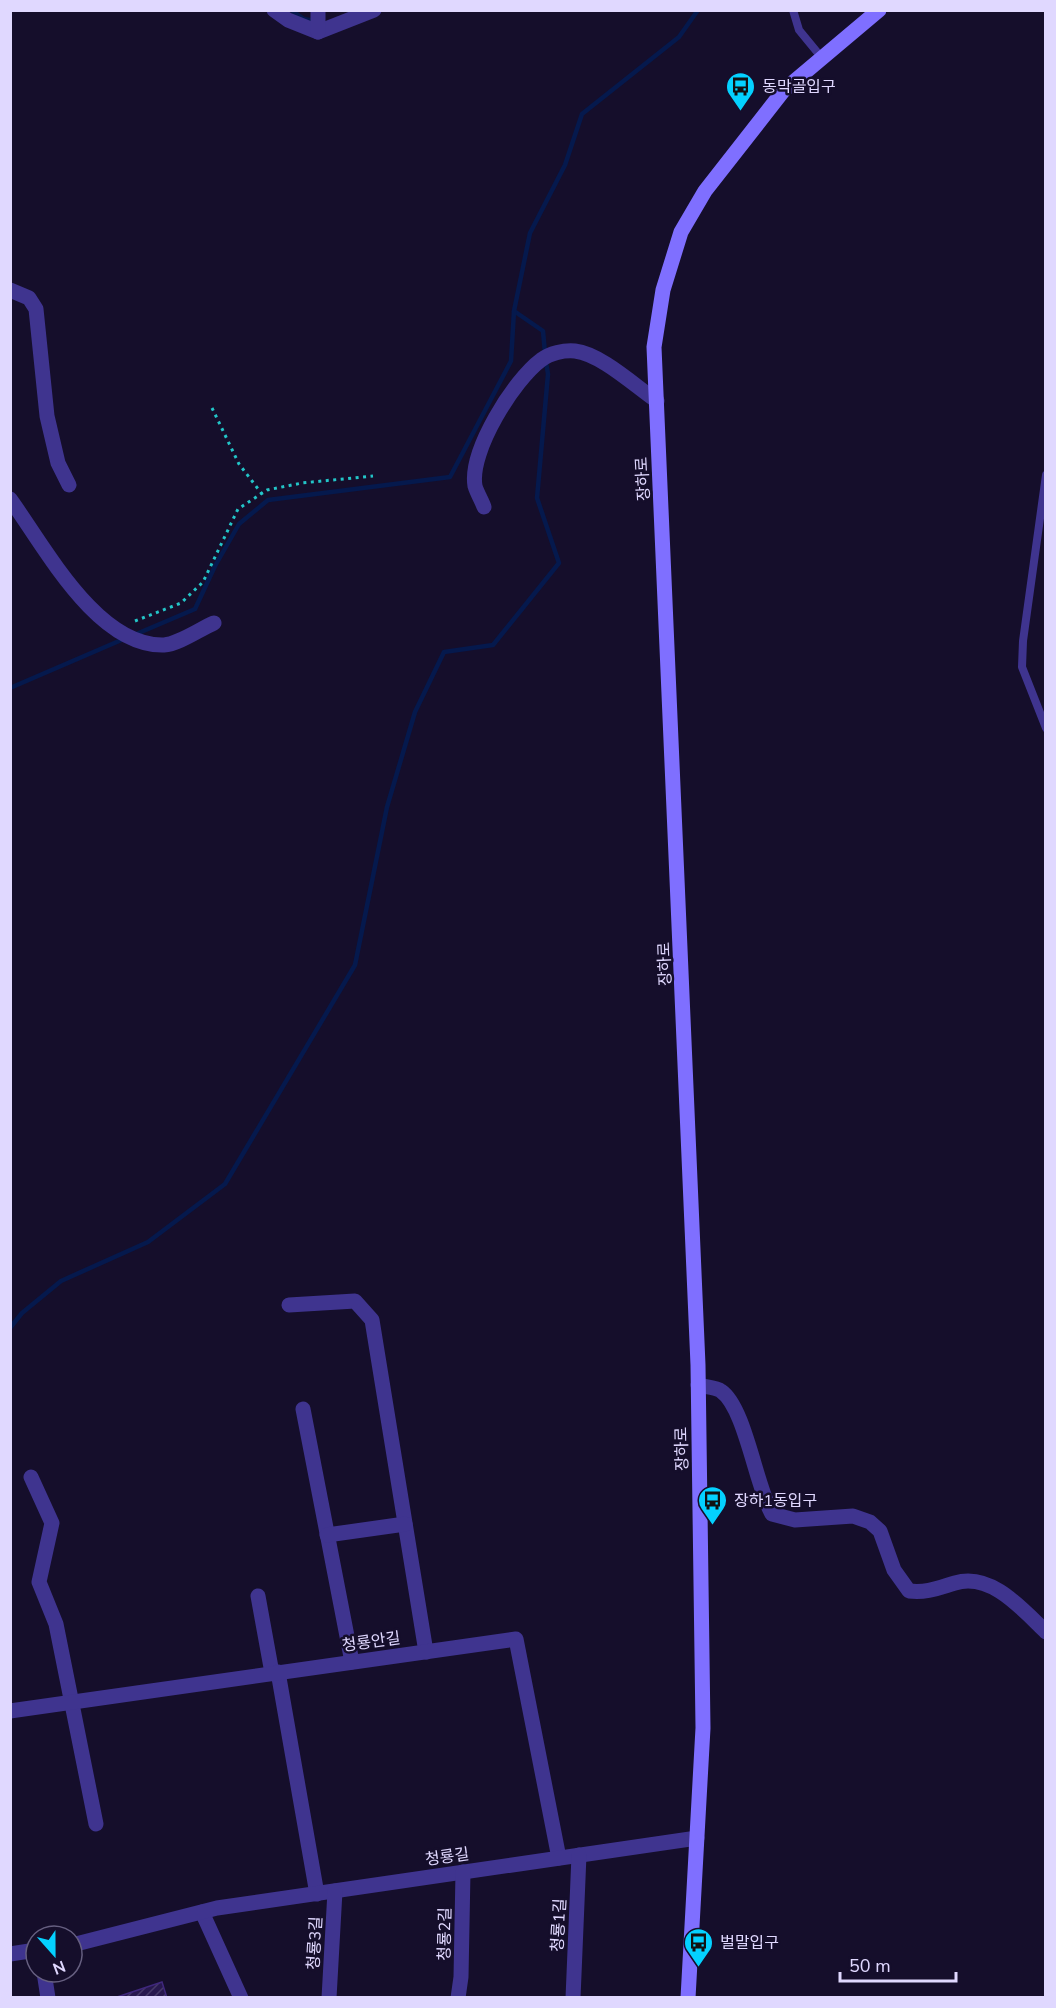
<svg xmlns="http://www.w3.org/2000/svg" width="1056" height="2008" font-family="'Nunito Sans','Noto Sans KR',sans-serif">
<defs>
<pattern id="building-hatch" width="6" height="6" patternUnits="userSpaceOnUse" patternTransform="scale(1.5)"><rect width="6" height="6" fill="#27184e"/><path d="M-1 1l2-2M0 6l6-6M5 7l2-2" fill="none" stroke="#463969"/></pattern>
</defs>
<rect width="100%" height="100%" fill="#150e2b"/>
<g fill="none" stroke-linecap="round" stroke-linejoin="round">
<g stroke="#05194d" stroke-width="4.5">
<polyline points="291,10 304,19 315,21"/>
<polyline points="514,311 543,331 545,353"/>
<polyline points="134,635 195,609 215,566 239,524 268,500 450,477 511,361 514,311 530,233 565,165 582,114 679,37 698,10"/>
<polyline points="10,688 126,638"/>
<polyline points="10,1328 22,1313 61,1281 148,1242 225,1184 355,965 387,807 415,712 444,652 493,645 559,563 537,498 548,374 546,362"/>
</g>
</g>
<polygon fill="url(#building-hatch)" stroke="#3f277d" stroke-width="1.5" points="162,1982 167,1998 114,1998"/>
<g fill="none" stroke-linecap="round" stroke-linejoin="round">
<g stroke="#23c5c8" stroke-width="3" stroke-dasharray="3 4.5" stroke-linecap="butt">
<polyline points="212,408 239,464 262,494"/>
<polyline points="135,621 181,603 203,582 238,509 267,490 302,483 373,476"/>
</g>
<g stroke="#3f348f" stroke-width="8">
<polyline points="793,10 799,30 822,58"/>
<polyline points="1046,475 1023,641 1022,667 1046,728"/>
</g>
<g stroke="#3f348f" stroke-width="15">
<polyline points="274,10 288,20 318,32 374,10"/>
<polyline points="318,10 318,32"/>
<polyline points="10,290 29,298 36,309 47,416 58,463 69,485"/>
<path d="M 10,499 C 45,547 97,647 164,645 C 179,644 200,629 214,623"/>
<path d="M 484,507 C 482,501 477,493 475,486 C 469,451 514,380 541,360 C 550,353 564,350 575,351 C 601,354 635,386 657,401"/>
<polyline points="289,1305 355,1301 372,1320 426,1652"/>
<path d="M 698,1385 C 705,1387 716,1387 721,1391 C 745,1407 756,1486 772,1514 L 795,1520 L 853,1516 L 870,1522 L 880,1531 L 894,1570 L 909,1591 C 927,1593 938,1588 955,1583 C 991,1572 1022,1609 1046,1632"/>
<polyline points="303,1409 352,1662"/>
<polyline points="31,1477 52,1523 39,1582 56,1624 96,1824"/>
<polyline points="327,1535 405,1524"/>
<polyline points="258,1596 272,1673"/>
<polyline points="278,1672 317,1894"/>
<polyline points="10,1711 516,1639 559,1858"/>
<polyline points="202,1912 241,1998"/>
<polyline points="72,1945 217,1908 697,1838"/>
<polyline points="10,1954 36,1950"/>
<polyline points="44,1972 48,1998"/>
<polyline points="329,1998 335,1891"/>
<polyline points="458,1998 461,1977 463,1872"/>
<polyline points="573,1998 579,1855"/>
</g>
<polyline stroke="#7f6fff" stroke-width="15" points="688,1998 703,1728 698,1365 654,347 663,290 681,232 705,191 784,90 879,10"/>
</g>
<defs>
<symbol id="bus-pin" viewBox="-11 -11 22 30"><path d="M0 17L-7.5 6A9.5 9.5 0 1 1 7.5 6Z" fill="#04d1ff" stroke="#150e2b"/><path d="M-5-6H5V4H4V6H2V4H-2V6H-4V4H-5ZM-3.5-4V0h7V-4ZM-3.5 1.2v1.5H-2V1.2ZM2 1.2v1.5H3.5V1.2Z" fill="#111"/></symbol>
</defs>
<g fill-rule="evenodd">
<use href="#bus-pin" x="724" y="70" width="33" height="45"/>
<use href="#bus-pin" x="696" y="1484" width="33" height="45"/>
<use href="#bus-pin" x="682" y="1926" width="33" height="45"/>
</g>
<g text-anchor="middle" stroke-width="5" stroke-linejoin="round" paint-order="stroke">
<g font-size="16" fill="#e0d8ff" stroke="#150e2b" text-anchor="start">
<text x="762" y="92">동막골입구</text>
<text x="734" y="1506">장하1동입구</text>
<text x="720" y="1948">벌말입구</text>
</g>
<g font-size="16" fill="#e0d8ff" stroke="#150e2b">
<text transform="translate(642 479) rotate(-93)" y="6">장하로</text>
<text transform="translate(664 964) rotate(-92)" y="6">장하로</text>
<text transform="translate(681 1449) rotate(-91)" y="6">장하로</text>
<text transform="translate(371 1641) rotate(-8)" y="6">청룡안길</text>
<text transform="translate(447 1856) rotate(-8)" y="6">청룡길</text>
<text transform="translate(558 1925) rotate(-87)" y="6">청룡1길</text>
<text transform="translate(444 1934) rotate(-89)" y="6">청룡2길</text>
<text transform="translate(314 1943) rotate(-87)" y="6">청룡3길</text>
</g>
</g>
<rect width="1056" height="2008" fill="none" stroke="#e0d8ff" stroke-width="24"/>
<g transform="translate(54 1954) rotate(159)"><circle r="28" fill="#150e2b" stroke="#665f80" stroke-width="1.5"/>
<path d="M0-4.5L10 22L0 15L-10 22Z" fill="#04d1ff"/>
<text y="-9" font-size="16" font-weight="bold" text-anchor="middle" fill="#e0d8ff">N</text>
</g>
<path d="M840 1972v9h116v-9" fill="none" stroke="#e0d8ff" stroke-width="3"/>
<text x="849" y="1972" font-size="18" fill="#e0d8ff" stroke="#150e2b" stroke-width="4.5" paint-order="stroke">50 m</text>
</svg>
